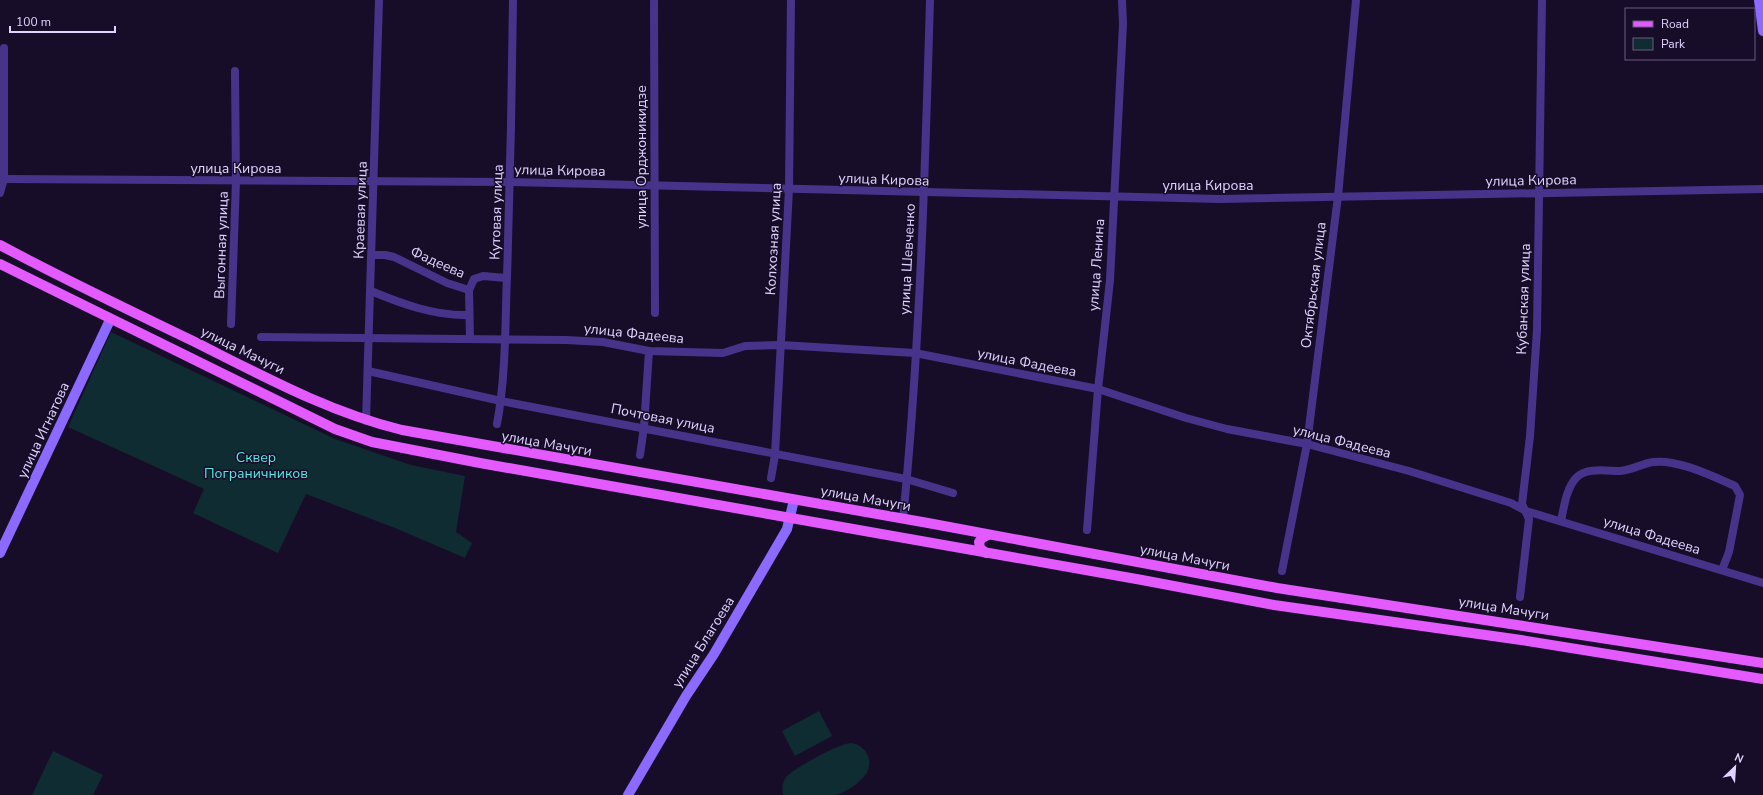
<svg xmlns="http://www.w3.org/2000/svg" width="1763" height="795" font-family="'Nunito Sans',sans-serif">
<rect width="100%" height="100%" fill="#170d28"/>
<g fill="#0f2c32">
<polygon points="111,332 335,439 411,465 465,476 456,532 472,543 465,558 395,528 306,494 278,553 193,513 204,489 68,427"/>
<polygon points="819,711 832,736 795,756 782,731"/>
<path d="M 852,743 C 860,745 867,750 869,759 C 873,776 850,790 836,795 C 826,795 795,795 783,795 C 782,789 782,783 786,777 C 793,769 841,742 852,743 Z"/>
<polygon points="53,751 103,775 93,795 32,795"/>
</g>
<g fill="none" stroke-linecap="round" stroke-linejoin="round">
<g stroke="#48338b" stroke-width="8">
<polyline points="654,0 655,313"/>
<polyline points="4,179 511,182 1220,199 1763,189"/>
<polyline points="0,193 4,179 4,48"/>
<polyline points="372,255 385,255 394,257 447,283 469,290 470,339"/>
<polyline points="469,290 474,279 483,276 506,278"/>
<path d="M 371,291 C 402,304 435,316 468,315"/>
<polyline points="231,324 236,181 235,71"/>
<polyline points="261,337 566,340 603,342 649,351 723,353 745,346 781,345 915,353 1098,389 1186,418 1227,429 1307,444 1409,471 1511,503 1526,511 1763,583"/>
<polyline points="368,371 501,401 906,479 953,493"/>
<polyline points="366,421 379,0"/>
<path d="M 497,424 C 506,375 505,326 507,276 C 510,184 512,92 513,0"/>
<polyline points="640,455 644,427 649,351"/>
<polyline points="771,478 775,455 789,189 791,0"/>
<path d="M 903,519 C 920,346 925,173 930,0"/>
<path d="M 1561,521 C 1564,507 1566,489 1576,478 C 1586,467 1607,471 1620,471 C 1632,470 1641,464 1653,462 C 1678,459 1712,476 1735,486 L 1740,495 L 1729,552 L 1722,570"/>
<polyline points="1087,530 1098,389 1110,280 1123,24 1122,0"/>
<polyline points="1282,571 1307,444 1338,196 1356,0"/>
<polyline points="1520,597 1529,519 1522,504 1530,436 1537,330 1542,0"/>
</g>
<g stroke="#8c6aff" stroke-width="10">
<polyline points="1759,0 1763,31"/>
<polyline points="0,553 110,320"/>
<polyline points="628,795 686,696 714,654 787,529 794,500"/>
</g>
<g stroke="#e35aff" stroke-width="10">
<path d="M 0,245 C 63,279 129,310 193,341 C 261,375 328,412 402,430 L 928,523 L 1277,588 L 1763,663"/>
<polyline points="0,264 335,429 372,442 480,463 1142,580 1274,605 1521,640 1763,679"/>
<polyline points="986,553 980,548 979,542 982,538 988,535"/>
</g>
</g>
<g text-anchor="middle" stroke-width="3" stroke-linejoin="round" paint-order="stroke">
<g font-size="14" fill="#e1d3ff" stroke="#170d28">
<text transform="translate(641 157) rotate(-90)" y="5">улица Орджоникидзе</text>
<text x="236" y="173">улица Кирова</text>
<text transform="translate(560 170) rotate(1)" y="5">улица Кирова</text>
<text transform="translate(884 179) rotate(2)" y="5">улица Кирова</text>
<text transform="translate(1531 180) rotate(-1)" y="5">улица Кирова</text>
<text x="1208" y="190">улица Кирова</text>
<text transform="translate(360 210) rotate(-88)" y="5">Краевая улица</text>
<text transform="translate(496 212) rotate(-88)" y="5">Кутовая улица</text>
<text transform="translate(773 239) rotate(-87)" y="5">Колхозная улица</text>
<text transform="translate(221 245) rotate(-88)" y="5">Выгонная улица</text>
<text transform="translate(907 259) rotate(-87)" y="5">улица Шевченко</text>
<text transform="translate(438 262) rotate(24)" y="5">Фадеева</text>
<text transform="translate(1096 265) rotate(-86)" y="5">улица Ленина</text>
<text transform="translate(1313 285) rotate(-83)" y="5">Октябрьская улица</text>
<text transform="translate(1523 299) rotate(-88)" y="5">Кубанская улица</text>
<text transform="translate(634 333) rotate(6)" y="5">улица Фадеева</text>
<text transform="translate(243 350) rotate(26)" y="5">улица Мачуги</text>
<text transform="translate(1027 362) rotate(11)" y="5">улица Фадеева</text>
<text transform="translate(663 418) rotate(11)" y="5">Почтовая улица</text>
<text transform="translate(43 430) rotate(-65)" y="5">улица Игнатова</text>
<text transform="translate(1342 441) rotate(14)" y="5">улица Фадеева</text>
<text transform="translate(547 443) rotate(10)" y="5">улица Мачуги</text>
<text transform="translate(866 498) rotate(10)" y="5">улица Мачуги</text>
<text transform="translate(1652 535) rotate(17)" y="5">улица Фадеева</text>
<text transform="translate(1185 557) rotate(11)" y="5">улица Мачуги</text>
<text transform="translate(1504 608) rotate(9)" y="5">улица Мачуги</text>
<text transform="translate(703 642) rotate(-58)" y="5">улица Благоева</text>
</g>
<g font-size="14" fill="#52ece5" stroke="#170d28">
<text x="256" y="462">Сквер<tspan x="256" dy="16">Пограничников</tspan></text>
</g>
</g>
<rect x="1625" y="8" width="130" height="52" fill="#170d28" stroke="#685c7e"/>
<rect x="1633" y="21" width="20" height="6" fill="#e35aff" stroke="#685c7e"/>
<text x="1661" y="28" font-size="12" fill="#e1d3ff">Road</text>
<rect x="1633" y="38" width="20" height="12" fill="#0f2c32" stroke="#685c7e"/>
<text x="1661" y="48" font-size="12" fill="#e1d3ff">Park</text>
<g transform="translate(1735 767) rotate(25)" stroke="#170d28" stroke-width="3" paint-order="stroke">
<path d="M0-3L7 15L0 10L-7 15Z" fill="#e1d3ff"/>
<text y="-6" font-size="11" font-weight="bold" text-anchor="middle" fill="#e1d3ff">N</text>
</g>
<path d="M10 26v6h105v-6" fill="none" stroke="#e1d3ff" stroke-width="2"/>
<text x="16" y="26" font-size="12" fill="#e1d3ff" stroke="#170d28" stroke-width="3" paint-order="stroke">100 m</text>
</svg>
